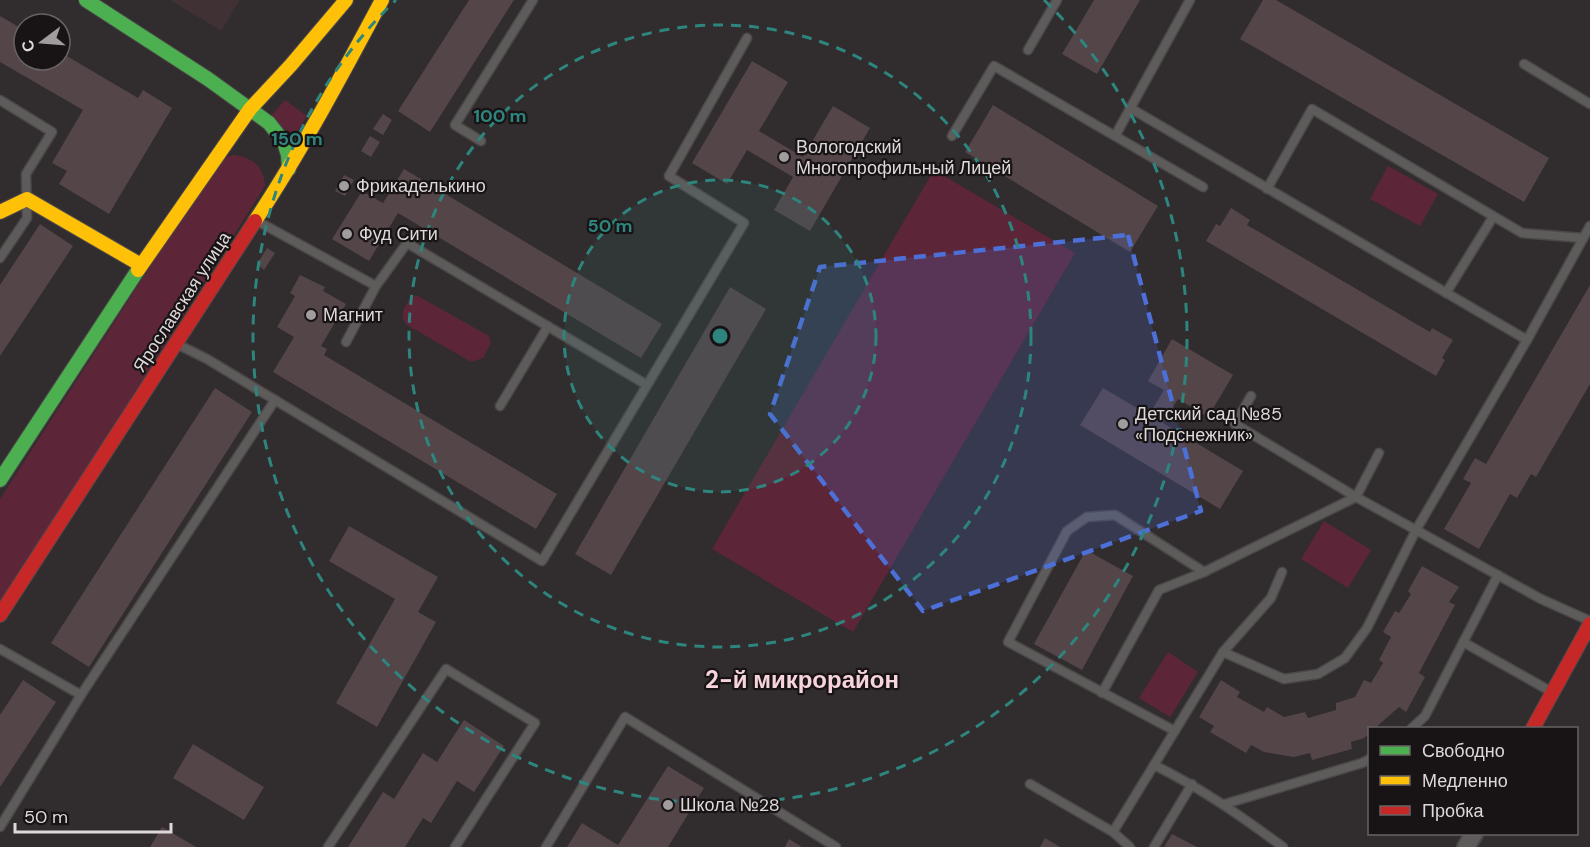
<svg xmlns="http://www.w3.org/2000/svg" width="1590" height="847" font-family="'DM Sans',sans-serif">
<rect width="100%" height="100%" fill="#312c2d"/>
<polygon fill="#3f3134" points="170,0 240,0 221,31"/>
<g fill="#5c2638">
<polygon points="285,100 307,116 294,137 270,117"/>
<path d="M 233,155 C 253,157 264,167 265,186 L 0,605 L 0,499 L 216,165 L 223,158 Z"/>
<polygon points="1388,166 1438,194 1420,226 1370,199"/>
<polygon points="934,170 1075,253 853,632 712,549"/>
<path d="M 416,295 L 489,336 L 491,343 L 483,358 L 471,362 L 407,325 C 397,315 406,301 416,295 Z"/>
<polygon points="1324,521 1371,550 1348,588 1301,559"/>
<polygon points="1168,652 1198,672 1170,717 1139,698"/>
</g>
<g fill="#544549">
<polygon points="469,0 514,0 430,132 398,111"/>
<polygon points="1094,0 1140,0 1097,74 1062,54"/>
<polygon points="1263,0 1276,0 1549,158 1524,202 1240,39"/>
<polygon points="0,16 24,30 24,60 60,60 60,52 138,98 143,90 172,108 109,214 59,184 67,171 52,163 83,110 0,62"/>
<polygon points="752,61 788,82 759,131 803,157 833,106 870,128 810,231 774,210 793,177 747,150 727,184 692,163"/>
<polygon points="993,105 1158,206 1130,252 965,152"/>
<polygon points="383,114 392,120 383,135 373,129"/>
<polygon points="370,136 380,142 371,157 361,151"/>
<polygon points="404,169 662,324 641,358 398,213 369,261 332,239 362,191 383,203"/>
<polygon points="344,175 354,180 345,196 335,191"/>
<polygon points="1231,208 1250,220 1247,225 1430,332 1432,328 1453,340 1442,358 1445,360 1436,376 1206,241 1216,224 1220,226"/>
<polygon points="40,224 73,246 0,356 0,285"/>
<polygon points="267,248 275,253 264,270 257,264"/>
<polygon points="300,275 325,287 323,291 346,304 321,346 327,349 324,355 557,494 536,529 273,372 294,337 277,327 295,296 290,293"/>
<polygon points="1590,285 1590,384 1536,477 1531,474 1517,498 1510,494 1479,549 1444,529 1471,483 1463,479 1475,458 1486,464"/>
<polygon points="730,287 766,309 611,575 575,554"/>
<polygon points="1172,339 1233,375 1208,417 1178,399 1163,423 1243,471 1220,509 1080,425 1103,388 1149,415 1164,390 1148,381"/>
<polygon points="215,388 252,412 89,667 51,643"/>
<polygon points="349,526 438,577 418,612 436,622 377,727 336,703 395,599 329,561"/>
<polygon points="1086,550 1133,576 1082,670 1034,644"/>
<polygon points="1422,566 1459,587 1449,602 1455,605 1419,673 1425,677 1406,712 1399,707 1375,728 1370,728 1370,733 1364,738 1351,742 1352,749 1312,760 1310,753 1294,757 1264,752 1251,745 1246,753 1210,732 1214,726 1199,717 1221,680 1240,692 1237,697 1264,712 1267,707 1284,717 1305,712 1308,718 1336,710 1336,703 1355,697 1364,680 1371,683 1383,663 1379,660 1391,637 1383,632 1395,611 1399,613 1411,594 1408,591"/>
<polygon points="23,680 56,702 0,787 0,715"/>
<polygon points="464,720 504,746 474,792 457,781 431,823 423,818 405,847 348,847 383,792 394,799 423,753 437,762"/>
<polygon points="193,744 264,787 244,820 173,778"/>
<polygon points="668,766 704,788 668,847 567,847 582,823 618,845"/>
<polygon points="162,827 196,847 150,847"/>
<polygon points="1172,834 1197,847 1164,847"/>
<polygon points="1045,838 1060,847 1040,847"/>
<polygon points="789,839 802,847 785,847"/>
</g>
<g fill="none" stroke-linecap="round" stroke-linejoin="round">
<defs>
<g id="lane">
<polyline points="1028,50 1057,0"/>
<polyline points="1524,64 1590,104"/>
<polyline points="0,100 52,132 26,174 27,218 0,258"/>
<polyline points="1130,108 1527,340"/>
<polyline points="952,136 994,66 1203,187"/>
<polyline points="1115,136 1190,0"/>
<polyline points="481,141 455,125 533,0"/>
<polyline points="1267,189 1312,109 1522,233 1583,238"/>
<polyline points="257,221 376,286 407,243 647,385"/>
<polyline points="1446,293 1493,217"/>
<polyline points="346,342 376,286"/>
<polyline points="177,344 207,359 542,561 744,223 669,176 747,38"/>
<polyline points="1251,396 1235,424 1356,497"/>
<polyline points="500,406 548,326"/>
<polyline points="1590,621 1541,599 1416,530 1527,340 1590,226"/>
<polyline points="1463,642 1550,691"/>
<polyline points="0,649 81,695 0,827"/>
<polyline points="1223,652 1271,598 1282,572"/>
<polyline points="1102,693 1159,590 1204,572"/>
<polyline points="81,695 275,400"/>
<polyline points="1412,728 1425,716 1498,575"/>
<polyline points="1175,731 1008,642 1067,531 1087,517 1115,515 1204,572 1356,497"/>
<polyline points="1030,784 1113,832 1154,765"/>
<polyline points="1225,804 1362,763 1370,759"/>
<polyline points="1113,832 1130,847"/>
<polyline points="328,847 446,669 535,723 455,847"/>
<polyline points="546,847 625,717 836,847"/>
<polyline points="1154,847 1192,784"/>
<path d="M 1283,847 C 1241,816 1201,788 1154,765 L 1223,652 L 1284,679 L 1318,674 L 1345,658 L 1367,628 L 1416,530 L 1356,497 L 1379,453"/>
</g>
<polyline id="street" points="1466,847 1474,834"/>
<g id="fast">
<polyline points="86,0 208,79 269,123 284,142 288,155 289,169"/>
<polyline points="0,480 138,270"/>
</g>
<g id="slow">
<polyline points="0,212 27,199 141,265"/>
<path d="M 255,221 C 302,150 342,75 382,0"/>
<polyline points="138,270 250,109 291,65 346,0"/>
</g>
<g id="jam">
<polyline points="0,615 255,221"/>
<polyline points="1533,728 1590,624"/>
</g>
</defs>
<use href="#lane" stroke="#4c4849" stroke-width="11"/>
<use href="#street" stroke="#4c4849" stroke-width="20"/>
<use href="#fast" stroke="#4c4849" stroke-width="16"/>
<use href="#slow" stroke="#4c4849" stroke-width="16"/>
<use href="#jam" stroke="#4c4849" stroke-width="16"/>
<use href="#lane" stroke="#5e5b5b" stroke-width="8"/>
<use href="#street" stroke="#5e5b5b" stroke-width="16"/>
<use href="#fast" stroke="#4caf50" stroke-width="14"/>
<use href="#slow" stroke="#ffc107" stroke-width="14"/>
<use href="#jam" stroke="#c62828" stroke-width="14"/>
</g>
<path fill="#4d70d8" fill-opacity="0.2" stroke="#4d70d8" stroke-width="4.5" stroke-dasharray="12 8" stroke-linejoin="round" d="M 1128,235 L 1201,511 L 923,611 L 770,414 L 820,267 Z"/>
<circle cx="720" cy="336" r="156" fill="#2e857e" fill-opacity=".12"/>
<g fill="none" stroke="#2e857e" stroke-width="3" stroke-dasharray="10 8">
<circle cx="720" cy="336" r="156"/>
<circle cx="720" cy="336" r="311"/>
<path d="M1044 0A467 467 0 1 1 396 0"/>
</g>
<g fill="#a19c9d" stroke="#181415" stroke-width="2">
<circle cx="784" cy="157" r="6"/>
<circle cx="344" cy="186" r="6"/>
<circle cx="347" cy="234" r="6"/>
<circle cx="311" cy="315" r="6"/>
<circle cx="1123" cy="424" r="6"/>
<circle cx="668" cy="805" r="6"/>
</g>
<g text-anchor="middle" stroke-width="4.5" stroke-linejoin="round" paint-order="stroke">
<g font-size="18" fill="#ded8d9" stroke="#181415" text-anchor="start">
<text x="796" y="153">Вологодский<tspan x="796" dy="21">Многопрофильный Лицей</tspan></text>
<text x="356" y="192">Фрикаделькино</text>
<text x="359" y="240">Фуд Сити</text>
<text x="323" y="321">Магнит</text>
<text x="1135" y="420">Детский сад №85<tspan x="1135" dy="21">«Подснежник»</tspan></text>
<text x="680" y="811">Школа №28</text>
</g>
<g font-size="18" fill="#ded8d9" stroke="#181415">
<text transform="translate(182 302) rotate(-57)" y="6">Ярославская улица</text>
</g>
<g font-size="24" font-weight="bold" fill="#f7d4dc" stroke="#181415">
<text x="802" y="688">2-й микрорайон</text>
</g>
</g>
<circle cx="720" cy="336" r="9" fill="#2e857e" stroke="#181415" stroke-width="3"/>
<g font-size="18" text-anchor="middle" font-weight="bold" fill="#2e857e" stroke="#181415" stroke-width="4.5" stroke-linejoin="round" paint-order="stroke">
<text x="500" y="122">100 m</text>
<text x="297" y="145">150 m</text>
<text x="610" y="232">50 m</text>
</g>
<rect x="1368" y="727" width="210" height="108" fill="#181415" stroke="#676263" stroke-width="1.5"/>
<rect x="1380" y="746" width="30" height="9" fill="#4caf50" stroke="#676263" stroke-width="1.5"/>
<text x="1422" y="757" font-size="18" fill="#ded8d9">Свободно</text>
<rect x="1380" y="776" width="30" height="9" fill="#ffc107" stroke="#676263" stroke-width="1.5"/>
<text x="1422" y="787" font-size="18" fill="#ded8d9">Медленно</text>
<rect x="1380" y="806" width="30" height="9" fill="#c62828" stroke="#676263" stroke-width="1.5"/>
<text x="1422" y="817" font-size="18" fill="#ded8d9">Пробка</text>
<g transform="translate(42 42) rotate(254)"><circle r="28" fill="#181415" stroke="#676263" stroke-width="1.5"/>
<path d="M0-4.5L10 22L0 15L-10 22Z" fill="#a19c9d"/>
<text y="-9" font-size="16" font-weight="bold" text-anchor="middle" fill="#ded8d9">С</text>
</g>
<path d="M15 823v9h156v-9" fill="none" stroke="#ded8d9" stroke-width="3"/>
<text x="24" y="823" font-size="18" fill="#ded8d9" stroke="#181415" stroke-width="4.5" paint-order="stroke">50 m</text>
</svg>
